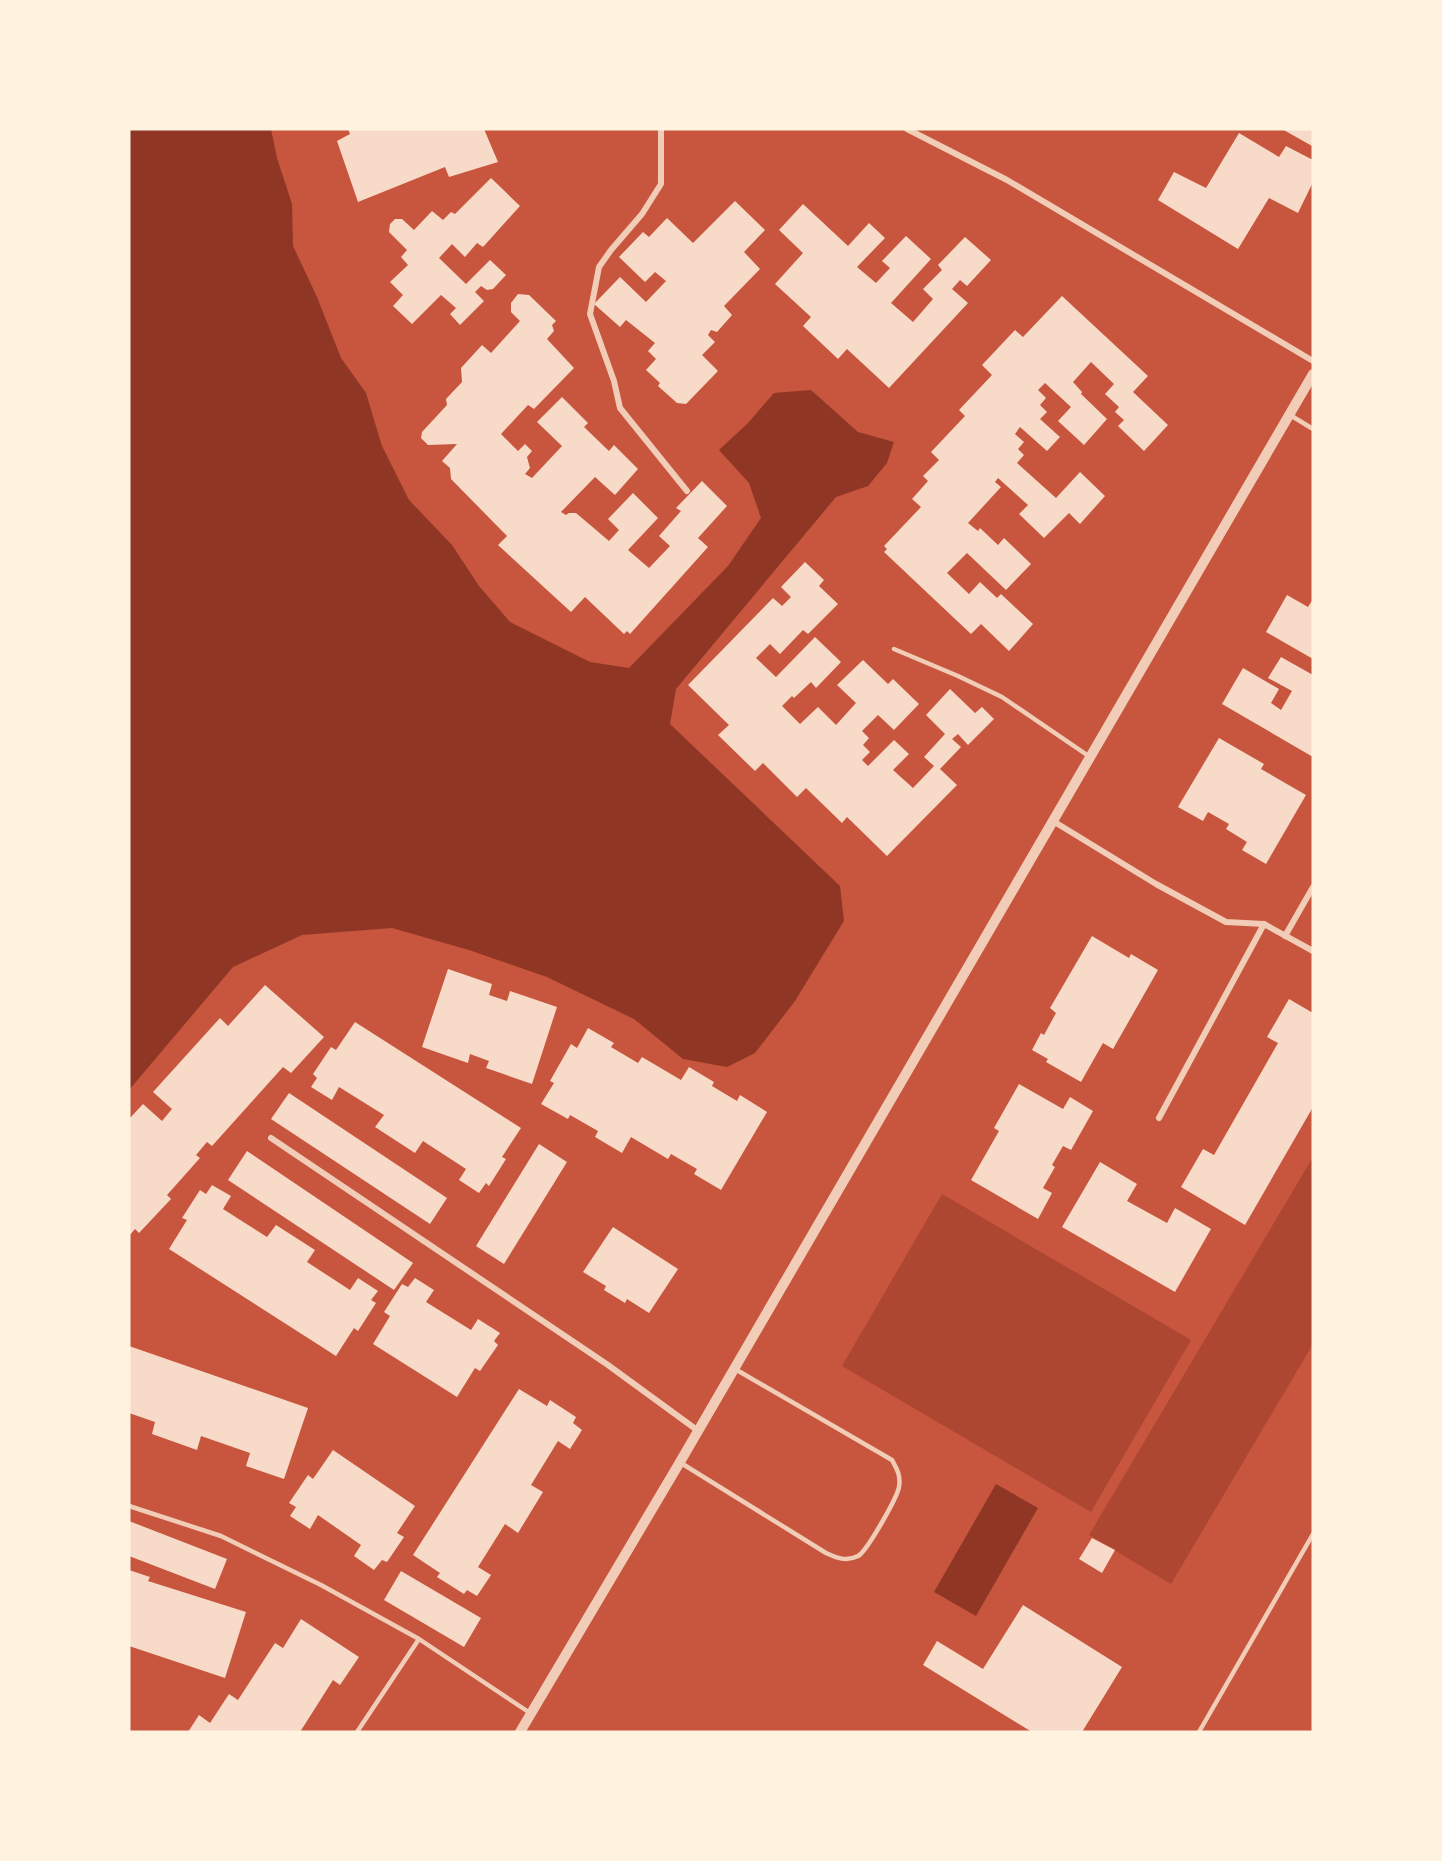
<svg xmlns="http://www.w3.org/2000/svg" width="1442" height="1861" font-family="Raleway,sans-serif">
<rect width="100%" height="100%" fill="#c8553d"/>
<g fill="#ae4732">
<polygon points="1313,1157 1313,1344 1171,1584 1089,1535"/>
<polygon points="942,1194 1191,1340 1091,1512 842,1366"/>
</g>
<g fill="#8f3625">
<polygon points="129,129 271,129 277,158 292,204 293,246 317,297 341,358 366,393 382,446 409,500 452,545 479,586 510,622 590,662 629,668 728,566 761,518 749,483 719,450 748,423 774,393 811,390 858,432 894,442 887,463 868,486 836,497 676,689 670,724 840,886 844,921 820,960 795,1001 755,1053 727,1067 683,1059 634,1019 547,977 469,950 392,928 302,935 233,967 129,1090"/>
<polygon points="996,1484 1038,1508 976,1616 934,1592"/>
</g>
<g fill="#f7dbc8">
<polygon points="348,129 484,129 498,162 449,177 445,167 358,202 337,141 350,134"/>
<polygon points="1282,129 1313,129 1312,146"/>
<polygon points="1239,133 1279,157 1286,146 1313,160 1313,182 1298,213 1269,198 1238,249 1158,200 1174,172 1206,188"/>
<polygon points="491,178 520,206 483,247 477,243 465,257 452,244 439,258 466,284 490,260 506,275 493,289 487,290 481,286 475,292 484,301 460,325 450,314 456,308 441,295 412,324 393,306 403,295 390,282 408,265 401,257 407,250 389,232 390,224 395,219 402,219 414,230 432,211 443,220 451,212 455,214"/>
<polygon points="735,201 765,230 744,252 760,269 724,306 732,315 717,332 711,330 708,335 715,342 702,355 718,371 686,404 677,403 658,386 660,383 646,370 656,359 648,351 655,343 626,320 620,327 594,304 620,277 646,302 666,281 655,272 645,282 619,257 643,232 649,237 667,218 693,243"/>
<polygon points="803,204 848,246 869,223 885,238 857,267 876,283 890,268 882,261 906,236 931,259 891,303 913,322 933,299 923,289 942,270 938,265 965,237 991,260 967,286 960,280 952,289 968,303 889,388 847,349 838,359 803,326 811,317 775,284 803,253 779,230"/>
<polygon points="518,294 529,295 556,321 552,325 554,331 547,339 574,368 534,409 528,405 501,434 518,451 525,444 532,451 527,457 530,468 525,474 532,478 562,446 537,422 562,397 588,423 584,427 609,451 614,445 638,469 615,495 595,477 561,512 566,515 569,513 576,513 609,541 619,530 608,519 633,493 658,518 628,550 649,568 670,546 659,536 681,511 676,508 702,481 727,506 698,538 708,547 630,634 627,631 624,634 585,597 571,612 498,545 507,536 451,479 450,468 442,461 457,444 428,445 421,438 422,432 447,405 446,399 462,382 461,368 482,345 491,353 520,321 511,312 511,303"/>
<polygon points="1062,296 1148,376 1133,392 1168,425 1144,451 1118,426 1124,420 1115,412 1119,407 1105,394 1114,384 1091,362 1073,382 1082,392 1081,394 1107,419 1084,445 1058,421 1071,407 1045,383 1038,390 1046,398 1040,405 1047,412 1040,419 1060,437 1047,451 1020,427 1015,434 1024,442 1018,449 1024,455 1017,463 1056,498 1080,472 1105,496 1080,524 1069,513 1044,538 1019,514 1028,505 998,478 995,482 1001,487 968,523 978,531 980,528 998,545 1004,538 1031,564 1006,590 967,553 947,573 969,594 980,582 997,598 1001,594 1033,624 1009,651 981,624 971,634 884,552 887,549 884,546 921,507 912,499 928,481 923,476 939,460 931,452 965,416 959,410 992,375 982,365 1015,330 1023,337"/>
<polygon points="805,562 824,580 819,586 838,604 808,634 803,630 780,654 770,644 756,658 776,677 815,637 841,662 816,688 811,682 794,698 792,696 782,706 800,724 818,707 836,725 856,703 837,685 863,660 888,684 893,679 919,704 894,730 878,715 862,731 869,738 863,745 870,752 862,760 868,766 894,740 909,754 893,770 913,788 934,766 924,757 945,734 926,715 950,689 975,713 982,707 994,719 968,745 958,734 952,739 961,747 940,769 957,785 887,856 847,817 842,823 806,788 797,797 763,763 755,771 718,735 729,725 688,685 773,598 782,606 791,597 781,587"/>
<polygon points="1287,595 1308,607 1313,599 1313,659 1266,632"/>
<polygon points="1281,657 1313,675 1313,757 1222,704 1243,668 1279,689 1271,703 1281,710 1292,691 1268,678"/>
<polygon points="1219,738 1264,764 1261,769 1306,795 1266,864 1242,850 1247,842 1226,829 1229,824 1208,812 1203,821 1178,807"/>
<polygon points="1092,936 1129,958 1131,954 1158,970 1113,1049 1103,1043 1081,1082 1046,1062 1048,1059 1032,1050 1041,1033 1044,1035 1056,1013 1050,1008"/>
<polygon points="448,969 492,984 489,995 507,1001 510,991 557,1007 532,1084 486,1068 489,1061 470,1054 468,1063 422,1047"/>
<polygon points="265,985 324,1037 291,1073 283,1067 212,1146 207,1142 196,1155 200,1158 167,1195 171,1199 139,1233 135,1229 129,1236 129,1119 143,1104 162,1121 172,1109 153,1092 220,1018 228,1026"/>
<polygon points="1289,999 1313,1013 1313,1107 1245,1225 1181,1187 1203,1149 1214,1155 1278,1043 1267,1037"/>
<polygon points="355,1022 521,1128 502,1157 506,1159 489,1186 486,1183 479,1193 459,1180 466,1169 423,1141 415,1153 375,1127 384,1115 339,1087 332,1100 311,1087 317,1078 313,1074 331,1047 336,1050"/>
<polygon points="588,1028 614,1043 611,1047 638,1063 642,1057 681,1080 689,1067 714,1082 712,1086 737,1101 740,1095 767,1112 721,1190 694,1174 697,1169 671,1154 668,1159 631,1137 622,1153 595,1137 598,1131 570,1115 568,1119 541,1104 554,1083 550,1081 571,1044 577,1048"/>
<polygon points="1019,1084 1063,1109 1070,1097 1093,1111 1071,1150 1063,1146 1052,1165 1055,1167 1043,1188 1052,1193 1038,1219 971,1180 999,1131 994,1128"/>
<polygon points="289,1093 447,1198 430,1224 271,1119"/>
<polygon points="539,1144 567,1162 504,1264 476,1246"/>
<polygon points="247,1151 413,1263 394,1290 228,1180"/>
<polygon points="1100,1162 1137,1184 1127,1201 1167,1223 1175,1208 1211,1229 1175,1292 1062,1227"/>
<polygon points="212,1185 231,1196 223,1209 267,1237 276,1225 315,1250 307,1262 350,1290 358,1278 378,1291 371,1300 376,1303 358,1331 354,1328 336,1356 169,1249 187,1220 182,1218 200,1190 206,1194"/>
<polygon points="613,1227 678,1269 649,1313 627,1299 625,1303 604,1290 606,1286 583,1272"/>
<polygon points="415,1278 434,1290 426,1302 471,1330 478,1319 500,1333 494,1341 498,1345 480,1371 475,1368 457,1397 373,1344 390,1316 384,1312 402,1284 408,1287"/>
<polygon points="129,1346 308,1408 284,1479 246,1466 250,1453 201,1436 197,1450 152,1434 155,1422 129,1413"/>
<polygon points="519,1389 547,1406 550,1400 576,1417 573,1423 582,1430 570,1449 558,1441 531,1485 543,1492 518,1533 505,1524 478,1567 491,1575 477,1596 467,1590 464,1594 437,1577 440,1573 413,1555"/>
<polygon points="333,1450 415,1506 397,1533 404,1537 387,1562 382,1560 374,1570 354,1556 361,1545 318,1515 310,1529 290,1516 296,1507 289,1503 308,1475 313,1479"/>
<polygon points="129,1521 227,1559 215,1589 129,1556"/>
<polygon points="1092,1538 1115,1550 1102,1573 1079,1559"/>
<polygon points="129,1570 150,1577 148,1581 246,1612 225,1678 129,1646"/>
<polygon points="401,1571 481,1618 464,1647 384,1600"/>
<polygon points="1023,1605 1122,1667 1082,1732 1032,1732 923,1665 937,1641 983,1669"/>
<polygon points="301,1619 359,1657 340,1685 333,1680 300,1732 188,1732 199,1715 210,1723 229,1694 238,1700 275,1643 283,1648"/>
</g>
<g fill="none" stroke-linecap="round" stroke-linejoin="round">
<g stroke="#f1ccb7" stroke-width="4.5">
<polyline points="1290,415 1313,429"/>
<polyline points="894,649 958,676 1002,697 1090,757"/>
<path d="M 681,1463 L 826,1553 C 837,1558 846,1562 858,1556 C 867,1551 897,1498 899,1487 C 901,1476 897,1469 892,1460 L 735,1369"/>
<polyline points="129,1506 221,1536 321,1585 419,1639 530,1713"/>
<polyline points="357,1732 419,1639"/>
<polyline points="1199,1732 1313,1534"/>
</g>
<g stroke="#f1ccb7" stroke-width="6">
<polyline points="661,129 661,184 642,214 611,250 599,267 590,314 614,381 620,408 687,491"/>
<polyline points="907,129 1007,180 1313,361"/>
<polyline points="1053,821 1156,884 1226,922 1264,924 1159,1118"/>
<polyline points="1264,924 1313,951"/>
<polyline points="1285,936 1313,887"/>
<polyline points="271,1138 608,1365 697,1430"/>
</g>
<polyline stroke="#f1ccb7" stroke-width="10" points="520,1732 680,1462 1313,374"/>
</g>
<rect width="1442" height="1861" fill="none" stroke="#fff3e0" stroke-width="261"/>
</svg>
